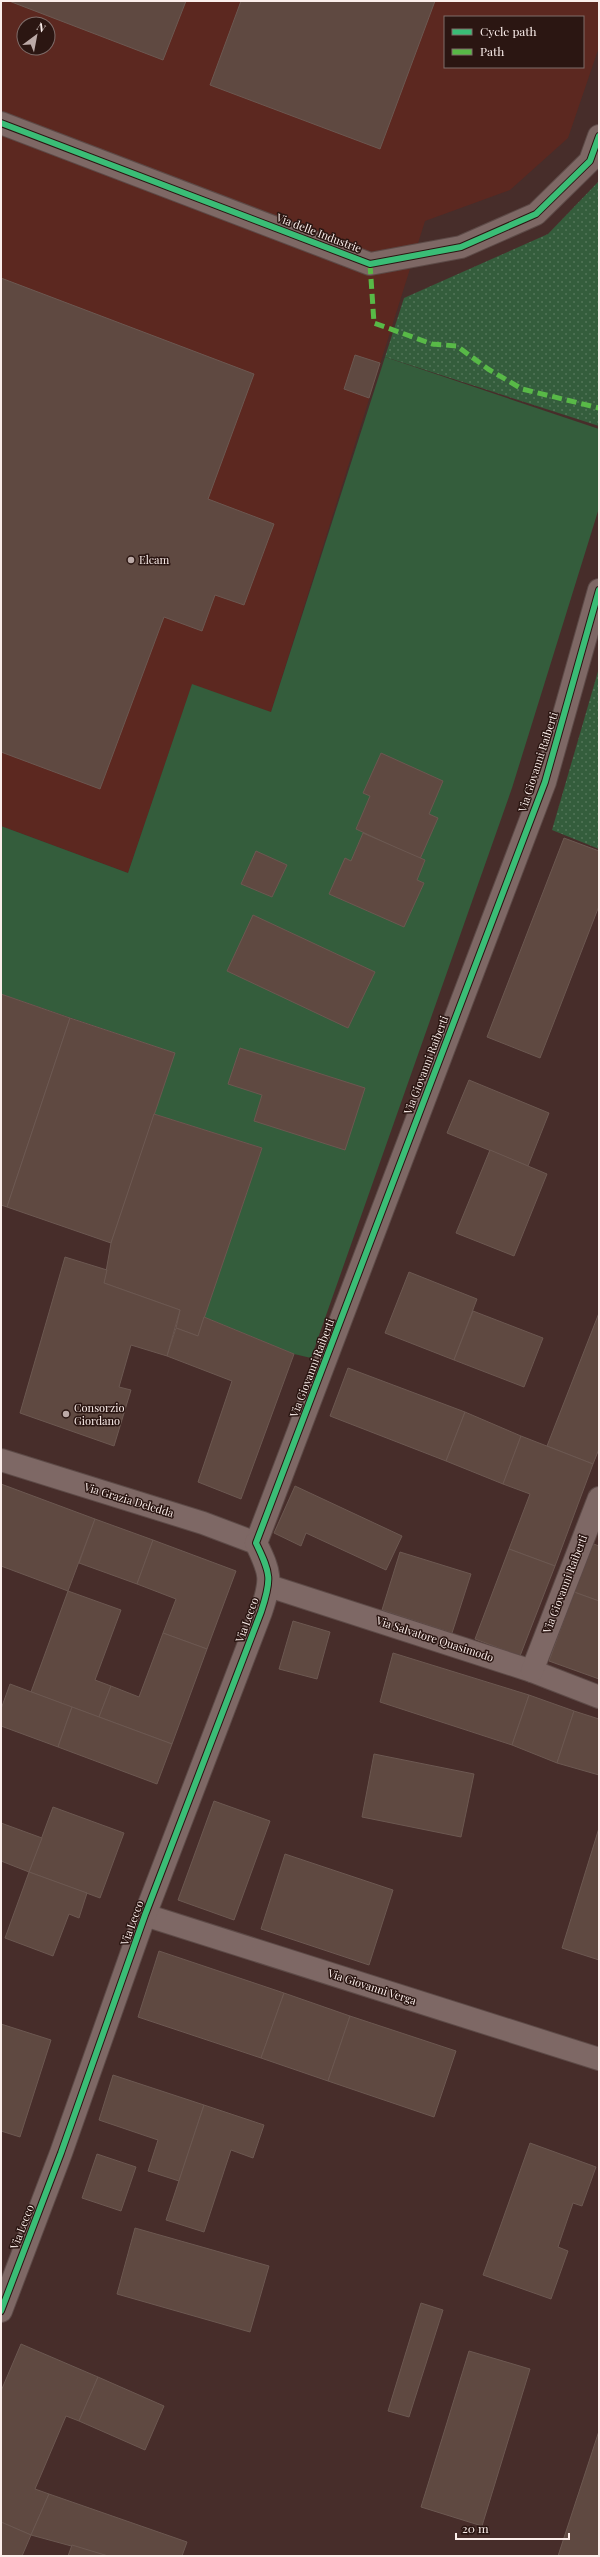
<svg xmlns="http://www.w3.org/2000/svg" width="600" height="2557" font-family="'Playfair Display',serif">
<defs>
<pattern id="grass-dots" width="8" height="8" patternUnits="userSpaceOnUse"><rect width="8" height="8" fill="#345d3c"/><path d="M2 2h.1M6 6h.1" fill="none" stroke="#527558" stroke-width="1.8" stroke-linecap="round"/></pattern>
</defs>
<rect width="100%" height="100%" fill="#472d2a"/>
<path fill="#5c2820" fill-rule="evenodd" d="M 1,1 L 599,1 L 599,47 L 568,138 L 510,190 L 425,221 L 271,712 L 192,685 L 128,873 L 1,826 ZM 445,17 L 583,17 L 583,67 L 445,67 ZM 24,24 L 48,24 L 48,48 L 24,48 Z"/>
<g fill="url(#grass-dots)">
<polygon points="599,181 599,426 385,357 404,298 548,234"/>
<polygon points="599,668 599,849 552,830"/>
</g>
<polygon fill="#345d3c" points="385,357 599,429 599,508 512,788 311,1358 294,1354 204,1317 262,1148 154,1114 174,1053 1,994 1,826 128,873 192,684 271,712"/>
<g fill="#5f4941" stroke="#6c5851">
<polygon points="9,1 186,1 163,60"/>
<polygon points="241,1 435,1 380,149 210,85"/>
<polygon points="1,278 254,374 208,499 274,524 244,605 215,595 202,631 164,617 100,789 1,752"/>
<polygon points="355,355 380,363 369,398 344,389"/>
<polygon points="381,753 443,781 429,814 438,818 420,859 356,829 370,796 363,793"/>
<polygon points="363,833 425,860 417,880 424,883 404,927 329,894 345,858 351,861"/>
<polygon points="564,838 599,851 599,906 540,1058 487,1037"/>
<polygon points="256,851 287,865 272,897 241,884"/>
<polygon points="253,915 375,972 348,1028 227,971"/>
<polygon points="1,994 70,1018 7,1207 1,1205"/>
<polygon points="70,1018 175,1053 111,1243 7,1207"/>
<polygon points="240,1048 365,1088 345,1150 254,1121 262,1095 228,1084"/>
<polygon points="469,1080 549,1113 528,1166 447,1133"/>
<polygon points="154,1114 262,1148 198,1336 176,1328 180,1310 104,1283 111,1243"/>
<polygon points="490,1150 547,1174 514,1256 456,1233"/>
<polygon points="65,1257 107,1270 104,1283 180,1310 167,1356 131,1345 119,1387 131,1390 114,1446 20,1413"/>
<polygon points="409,1272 477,1299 454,1360 385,1333"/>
<polygon points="473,1311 543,1338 524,1387 454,1360"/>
<polygon points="599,1313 599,1449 593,1464 547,1446"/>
<polygon points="204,1317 294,1354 241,1499 198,1482 232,1381 167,1356 176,1328 198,1336"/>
<polygon points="348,1368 465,1412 446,1461 330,1416"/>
<polygon points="465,1412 521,1436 503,1484 446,1461"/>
<polygon points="521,1436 593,1464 555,1566 509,1549 530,1494 503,1484"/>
<polygon points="1,1484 95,1519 68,1591 1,1566"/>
<polygon points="295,1486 402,1536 386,1570 306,1533 301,1546 274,1533"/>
<polygon points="95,1519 153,1540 137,1584 79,1563"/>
<polygon points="153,1540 236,1571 207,1649 163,1633 176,1599 137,1584"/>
<polygon points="591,1543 599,1546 599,1601 574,1592"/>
<polygon points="509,1549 555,1566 520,1656 475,1639"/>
<polygon points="400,1552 471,1574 452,1633 382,1610"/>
<polygon points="68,1591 121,1610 95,1680 111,1686 99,1717 31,1692"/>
<polygon points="574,1592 599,1601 599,1679 549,1661"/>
<polygon points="293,1621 330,1632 317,1679 279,1669"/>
<polygon points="163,1633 207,1649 172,1744 99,1717 111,1686 139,1697"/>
<polygon points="393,1653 529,1695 512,1745 380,1702"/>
<polygon points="10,1684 72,1707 58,1747 1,1726 1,1709"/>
<polygon points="529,1695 574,1711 557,1763 512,1745"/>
<polygon points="72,1707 172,1744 157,1784 58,1747"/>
<polygon points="574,1711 599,1719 599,1775 557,1763"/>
<polygon points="374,1754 474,1774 461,1837 362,1817"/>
<polygon points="214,1801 270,1821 234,1920 178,1900"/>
<polygon points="53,1807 124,1833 100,1898 29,1872"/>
<polygon points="1,1823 42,1838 29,1872 1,1861"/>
<polygon points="599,1828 599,1960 562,1948"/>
<polygon points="285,1854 393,1890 369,1965 261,1929"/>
<polygon points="29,1872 87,1893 79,1918 69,1914 53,1956 5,1938"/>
<polygon points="159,1951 284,1993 261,2058 138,2017"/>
<polygon points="284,1993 350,2016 328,2081 261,2058"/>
<polygon points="350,2016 456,2051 434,2117 328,2081"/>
<polygon points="1,2024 51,2040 20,2137 1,2131"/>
<polygon points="113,2075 204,2105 179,2181 148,2171 158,2140 99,2120"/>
<polygon points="204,2105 264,2125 253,2158 231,2150 204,2232 166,2220"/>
<polygon points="530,2143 596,2167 582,2206 573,2203 558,2247 568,2251 551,2299 483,2275"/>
<polygon points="97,2154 136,2167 121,2211 82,2198"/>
<polygon points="135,2228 269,2266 250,2332 117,2294"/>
<polygon points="421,2303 443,2310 409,2417 388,2411"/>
<polygon points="21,2344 98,2377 79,2421 66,2416 35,2489 49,2494 31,2535 1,2522 1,2391"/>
<polygon points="469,2351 530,2369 482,2526 421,2507"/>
<polygon points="98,2377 164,2406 145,2450 79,2421"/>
<polygon points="599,2431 599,2556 558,2556"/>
<polygon points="49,2494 187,2542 182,2556 108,2556 31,2535"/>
<polygon points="1,2522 31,2535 22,2556 1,2556"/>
<polygon points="72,2545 108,2556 68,2556"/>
</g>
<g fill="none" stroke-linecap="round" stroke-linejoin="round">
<defs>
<g id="minor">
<polyline points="1,123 370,264 461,247 536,214 590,161 599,136"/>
<polyline points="1,1460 203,1523 256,1543"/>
<polyline points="256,1543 545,782 599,590"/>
<polyline points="269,1586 532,1671 599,1697"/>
<polyline points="532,1671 599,1498"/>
<polyline points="145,1915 599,2059"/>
<path d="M 1,2311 L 61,2153 L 145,1915 L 261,1612 C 272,1579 271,1574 256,1543"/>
</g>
</defs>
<use href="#minor" stroke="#5d4a47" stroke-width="24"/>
<use href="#minor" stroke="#7e6865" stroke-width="22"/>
<polyline stroke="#58b947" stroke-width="5" stroke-dasharray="10 5" stroke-linecap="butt" points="370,264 374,323 432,344 457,346 488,369 522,389 599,408"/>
<defs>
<g id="cycleway">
<polyline points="1,123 370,264 461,247 536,214 590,161 599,136"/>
<path d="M 1,2311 L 61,2153 L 145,1915 L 261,1612 C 272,1579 271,1574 256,1543 L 545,782 L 599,590"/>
</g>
</defs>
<use href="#cycleway" stroke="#2b1612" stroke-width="8"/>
<use href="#cycleway" stroke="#3abd76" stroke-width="6"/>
</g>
<g fill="#bcaaa7" stroke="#2b1612" stroke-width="1.5">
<circle cx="131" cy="560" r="4"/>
<circle cx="66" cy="1414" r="4"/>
</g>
<g text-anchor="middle" stroke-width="3" stroke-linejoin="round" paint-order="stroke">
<g font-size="11" fill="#fbeeeb" stroke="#2b1612">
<text transform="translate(319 233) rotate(21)" y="4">Via delle Industrie</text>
<text transform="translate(538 762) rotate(-72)" y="4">Via Giovanni Raiberti</text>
<text transform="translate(426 1065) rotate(-69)" y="4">Via Giovanni Raiberti</text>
<text transform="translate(312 1368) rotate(-69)" y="4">Via Giovanni Raiberti</text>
<text transform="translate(129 1500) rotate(17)" y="4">Via Grazia Deledda</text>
<text transform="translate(565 1584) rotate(-69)" y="4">Via Giovanni Raiberti</text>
<text transform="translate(247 1620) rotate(-70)" y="4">Via Lecco</text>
<text transform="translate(435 1639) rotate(18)" y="4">Via Salvatore Quasimodo</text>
<text transform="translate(132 1923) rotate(-70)" y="4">Via Lecco</text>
<text transform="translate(372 1987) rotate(18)" y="4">Via Giovanni Verga</text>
<text transform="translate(22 2227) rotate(-69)" y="4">Via Lecco</text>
</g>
<g font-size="11" fill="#fbeeeb" stroke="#2b1612" text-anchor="start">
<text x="139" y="564">Elcam</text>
<text x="74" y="1412">Consorzio<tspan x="74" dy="13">Giordano</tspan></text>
</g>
</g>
<rect width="600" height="2557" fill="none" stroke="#fbeeeb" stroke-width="4"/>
<rect x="444" y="16" width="140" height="52" fill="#2b1612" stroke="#7e6c69"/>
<rect x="452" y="29" width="20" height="6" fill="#3abd76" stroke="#7e6c69"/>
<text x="480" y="36" font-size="12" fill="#fbeeeb">Cycle path</text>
<rect x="452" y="49" width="20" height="6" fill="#58b947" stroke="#7e6c69"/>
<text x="480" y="56" font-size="12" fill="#fbeeeb">Path</text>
<g transform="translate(36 36) rotate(32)"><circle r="19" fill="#2b1612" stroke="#7e6c69"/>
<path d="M0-3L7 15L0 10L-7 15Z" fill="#bcaaa7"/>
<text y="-6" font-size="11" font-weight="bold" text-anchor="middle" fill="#fbeeeb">N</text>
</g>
<path d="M456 2533v6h113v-6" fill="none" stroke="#fbeeeb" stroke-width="2"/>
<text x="462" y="2533" font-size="12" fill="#fbeeeb" stroke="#2b1612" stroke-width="3" paint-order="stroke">20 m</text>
</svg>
